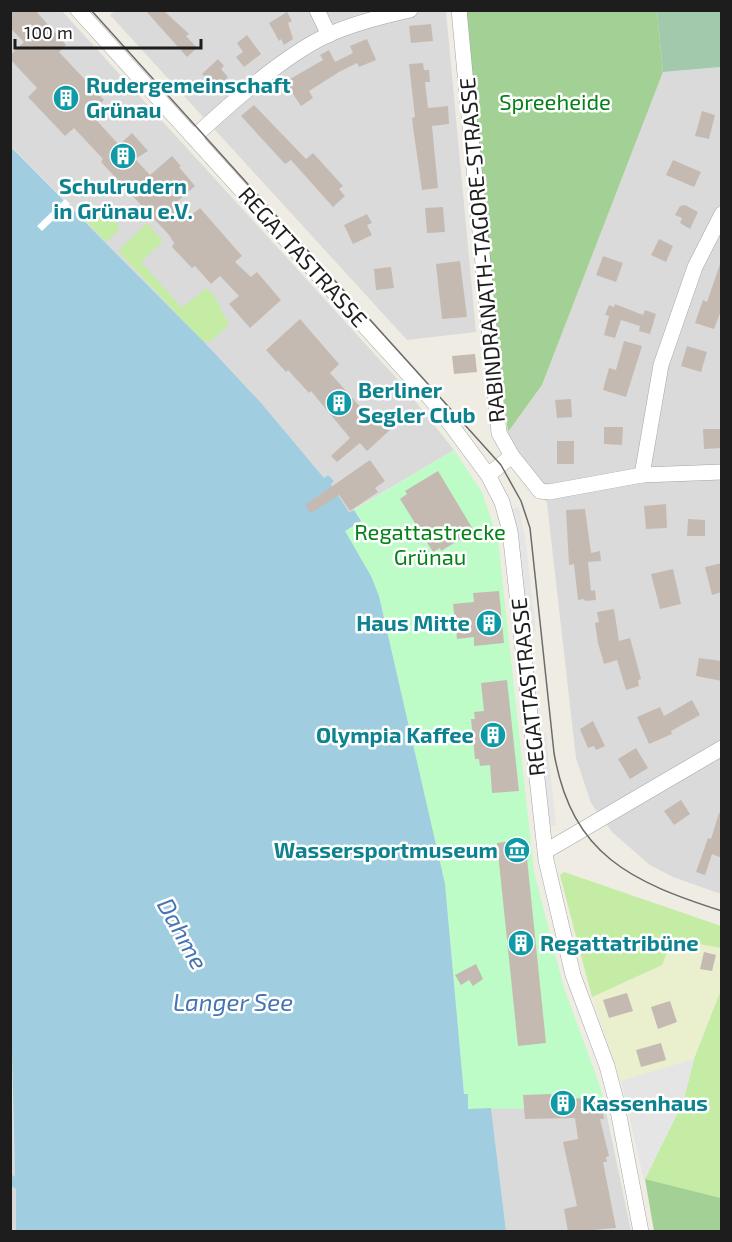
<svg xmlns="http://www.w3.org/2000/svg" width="732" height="1242" font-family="'Exo 2',sans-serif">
<rect width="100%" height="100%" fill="#efece3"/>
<g fill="#dbdada">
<polygon points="116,10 446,11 476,332 407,340 110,15"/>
<polygon points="10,11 62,11 400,382 454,450 349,512 331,483 333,481 328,475 324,478 260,403 206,344 11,146"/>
<polygon points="721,67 721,894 673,877 650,865 612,832 591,803 576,758 547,503 531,468 509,443 508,432 542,385 663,72"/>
<polygon points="10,968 12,1098 15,1177 10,1174"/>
<polygon points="605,1107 631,1231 506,1231 491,1108"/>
<polygon points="10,1185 16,1189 16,1231 11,1231"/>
</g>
<polygon fill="#eaefcd" points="564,872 721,926 721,990 694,1059 621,1081 582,965 560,875"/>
<g fill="#c4eca5">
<polygon points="106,202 120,229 106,242 86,221"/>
<polygon points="147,223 163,241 141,262 182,308 206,288 214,295 229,325 209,343 207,340 204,343 118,251"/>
<polygon points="564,872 721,926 721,948 672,939 662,965 592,997 560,875"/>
<polygon points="721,990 721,1198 645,1179 683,1102 694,1059"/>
</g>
<g fill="#a3d195">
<polygon points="453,11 657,11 663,72 542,385 508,432"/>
<polygon points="645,1179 721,1198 721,1231 654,1231"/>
</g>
<polygon fill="#a2c9ab" points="657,11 721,11 721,67 663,72"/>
<polygon fill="#bdfcc6" points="454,450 482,492 498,539 534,872 564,988 600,1086 605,1107 602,1108 468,1109 468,1095 464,1094 445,884 440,862 379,596 362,560 344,531 361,521 354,510"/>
<g fill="#e5e5e5">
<polygon points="519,507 526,544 536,632 527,633 511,509"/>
<polygon points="546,733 556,825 547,826 536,734"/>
<polygon points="694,1059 683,1102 644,1180 621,1081"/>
</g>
<polygon fill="#a0cddf" points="10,146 206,344 261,403 324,478 328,475 334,481 331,484 349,512 354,510 361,521 345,531 371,576 379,596 440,862 445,884 464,1094 468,1094 468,1109 491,1108 506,1231 16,1231 16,1189 10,1185 11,1174 15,1177 10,968"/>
<polygon fill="#fff" points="65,199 70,204 42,231 37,226"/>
<g fill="#c4bab2">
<polygon points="10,10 35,10 66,45 59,52 104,100 90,113 119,145 132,133 148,151 135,159 150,175 172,156 181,166 179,167 195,186 177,202 190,216 200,208 242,256 235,262 251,277 257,272 281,300 250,328 229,304 239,296 220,276 211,284 195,266 192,268 172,247 174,243 169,235 101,162 103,159 74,128 65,136 28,97 37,88 10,59 10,55 24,42 10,28"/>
<polygon points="145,10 163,10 189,34 186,36 197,48 187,57"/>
<polygon points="287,12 292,21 288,23 293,39 284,45 281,39 279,41 269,23"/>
<polygon points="431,24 433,41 411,43 409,26"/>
<polygon points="247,35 261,54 244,67 236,57 243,52 237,43"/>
<polygon points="367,39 376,60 359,67 357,63 339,72 309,91 313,98 301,106 285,82 323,60 320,55 329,50 335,62 353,53 350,46"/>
<polygon points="218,59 224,66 221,69 228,77 216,88 202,74"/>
<polygon points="423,63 424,70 429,70 430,82 425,82 428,108 448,106 449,124 432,126 438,188 422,190 413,127 412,118 415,117 409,64"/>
<polygon points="254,105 306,159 313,153 343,186 339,189 345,196 333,207 291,160 285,164 241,116"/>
<polygon points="702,111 715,115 709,139 695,136"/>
<polygon points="673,160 701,172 694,187 666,175"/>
<polygon points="685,205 698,212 690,229 680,223 682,218 675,215 680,206"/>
<polygon points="443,207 445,232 427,233 425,208"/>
<polygon points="367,214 372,223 367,225 372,235 353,244 344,225"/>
<polygon points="659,239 673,246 666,262 651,255"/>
<polygon points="603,256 623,263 616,282 596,275"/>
<polygon points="460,261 467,317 442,319 436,264"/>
<polygon points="720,264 722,308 714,329 695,323 703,300 707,302"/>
<polygon points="391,267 394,288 376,290 374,269"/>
<polygon points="615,304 643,315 645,310 656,314 650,334 639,331 640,326 621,320 615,338 604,335 609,316 605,315 609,305 614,307"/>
<polygon points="300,319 339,364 330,373 371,419 377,413 391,429 367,451 360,443 337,462 331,456 350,438 311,391 309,393 288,370 286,372 266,350"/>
<polygon points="624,341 642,346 626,397 603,390 609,368 616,370"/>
<polygon points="687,346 707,352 701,372 681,366"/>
<polygon points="475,354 477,372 454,374 452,356"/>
<polygon points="571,399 572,417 557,418 555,400"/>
<polygon points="604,427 623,427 622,445 604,444"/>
<polygon points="703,429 722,429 722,448 704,449"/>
<rect x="557" y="441" width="17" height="23"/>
<polygon points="370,460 385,481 375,488 378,492 350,511 339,495 311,513 305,505"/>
<polygon points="438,471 474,531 441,551 440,548 433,552 400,499 407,494 405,491"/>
<polygon points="666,504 667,528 646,529 644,506"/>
<polygon points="585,509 591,553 600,551 601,561 588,562 591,591 595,590 596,600 585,601 584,599 578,600 574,564 569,565 566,510"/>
<polygon points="688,519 705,520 705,536 687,536"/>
<polygon points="722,563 722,592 712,595 705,567"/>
<polygon points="673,569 681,604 660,609 651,574"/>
<polygon points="499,591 504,643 474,646 474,637 457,639 453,604 474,602 473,593"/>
<polygon points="614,609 619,641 630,638 641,679 638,680 639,686 626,690 617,660 604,664 598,643 595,623 599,622 597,612"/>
<polygon points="699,658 722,661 722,681 696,676"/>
<polygon points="507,680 519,791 492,793 490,765 480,766 479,759 475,759 471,719 475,719 474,712 484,711 481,683"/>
<polygon points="692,700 700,715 671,731 672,734 649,744 637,717 660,707 664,716"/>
<polygon points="593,721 605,746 596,750 594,746 588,748 580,729"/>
<polygon points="636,748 648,768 630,779 618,759"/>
<polygon points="681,800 690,814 674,825 664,811"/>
<polygon points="719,813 722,813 722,858 712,854 705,875 696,872 708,838 711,839"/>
<polygon points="525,839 546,1043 518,1046 497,843"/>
<polygon points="704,952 716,955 712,971 700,969"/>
<polygon points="476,964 483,979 473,986 469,980 461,985 455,975"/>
<polygon points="627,993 633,1011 609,1018 603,1000"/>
<polygon points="670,1001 677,1022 658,1029 651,1007"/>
<polygon points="661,1043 666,1060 641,1067 636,1050"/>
<polygon points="551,1094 552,1099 600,1098 604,1119 600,1119 609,1156 606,1157 607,1162 603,1162 616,1228 568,1232 564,1209 577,1206 563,1142 578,1139 575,1118 525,1119 523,1095"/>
</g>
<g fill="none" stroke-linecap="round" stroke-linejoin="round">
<defs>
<g id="street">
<polyline points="78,10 437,406 488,475 502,502 510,531 546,860 573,975 607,1066 616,1100 641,1232"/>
<polyline points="317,10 329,35"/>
<polyline points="459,10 499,433 512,456 540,491 549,492 642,475 722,472"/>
<path d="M 194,137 C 230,104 285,54 330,34 C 355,23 383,16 410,10"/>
<polyline points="488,475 512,456"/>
<polyline points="642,475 661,365 695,267 722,214"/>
<polyline points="546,851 722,748"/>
</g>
</defs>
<use href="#street" stroke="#a4a4a4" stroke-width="16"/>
<use href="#street" stroke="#fff" stroke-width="15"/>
<path stroke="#6b6b6b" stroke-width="1.5" d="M 91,10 L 501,465 L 521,501 L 530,528 L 554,753 C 572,856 632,882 722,911"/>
</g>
<defs>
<symbol id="building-disc" viewBox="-11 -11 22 22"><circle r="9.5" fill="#0f9aa8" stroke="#fff"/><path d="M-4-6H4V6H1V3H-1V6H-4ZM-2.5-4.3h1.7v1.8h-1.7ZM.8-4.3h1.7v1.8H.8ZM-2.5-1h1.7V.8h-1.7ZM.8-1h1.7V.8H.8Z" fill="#fff"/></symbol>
<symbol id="museum-disc" viewBox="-11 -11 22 22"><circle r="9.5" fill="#0f9aa8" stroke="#fff"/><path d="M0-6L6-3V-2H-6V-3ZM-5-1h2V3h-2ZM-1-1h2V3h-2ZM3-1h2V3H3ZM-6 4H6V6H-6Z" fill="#fff"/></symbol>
</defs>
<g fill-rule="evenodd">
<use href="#building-disc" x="51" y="83" width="30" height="30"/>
<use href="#building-disc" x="108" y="141" width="30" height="30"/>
<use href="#building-disc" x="324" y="388" width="30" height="30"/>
<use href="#building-disc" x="474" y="608" width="30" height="30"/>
<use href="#building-disc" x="478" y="720" width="30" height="30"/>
<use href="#museum-disc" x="502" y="835" width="30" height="30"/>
<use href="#building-disc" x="506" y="928" width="30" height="30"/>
<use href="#building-disc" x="548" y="1088" width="30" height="30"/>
</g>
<g text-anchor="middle" stroke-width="5" stroke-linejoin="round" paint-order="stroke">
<g font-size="22" font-weight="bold" fill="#0d838f" stroke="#fff" text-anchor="start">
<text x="86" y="93">Rudergemeinschaft<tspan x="86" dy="25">Grünau</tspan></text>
<text x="123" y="194" text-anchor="middle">Schulrudern<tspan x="123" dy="25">in Grünau e.V.</tspan></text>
<text x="358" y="398">Berliner<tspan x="358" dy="25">Segler Club</tspan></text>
<text x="470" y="631" text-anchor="end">Haus Mitte</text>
<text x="474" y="743" text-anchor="end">Olympia Kaffee</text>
<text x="498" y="858" text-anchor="end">Wassersportmuseum</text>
<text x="540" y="951">Regattatribüne</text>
<text x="582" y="1111">Kassenhaus</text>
</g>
<g font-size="22" fill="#068118" stroke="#fff">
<text x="555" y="110">Spreeheide</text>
<text x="430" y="540">Regattastrecke<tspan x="430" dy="25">Grünau</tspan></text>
</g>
<g font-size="22" fill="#1d1d1d" stroke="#fff">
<text transform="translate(482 250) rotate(-95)" y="8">RABINDRANATH-TAGORE-STRASSE</text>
<text transform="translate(303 257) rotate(48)" y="8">REGATTASTRASSE</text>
<text transform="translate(528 687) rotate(-96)" y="8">REGATTASTRASSE</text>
</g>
<g font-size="24" font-style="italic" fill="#4574b2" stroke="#fff">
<text transform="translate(182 934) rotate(61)" y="8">Dahme</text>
<text x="233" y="1011">Langer See</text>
</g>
</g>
<rect width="732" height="1242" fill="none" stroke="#1d1d1d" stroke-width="24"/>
<path d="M15 39v9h186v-9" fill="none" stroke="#1d1d1d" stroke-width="3"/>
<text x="24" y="39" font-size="18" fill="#1d1d1d" stroke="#ffffff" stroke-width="4.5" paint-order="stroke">100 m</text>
</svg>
